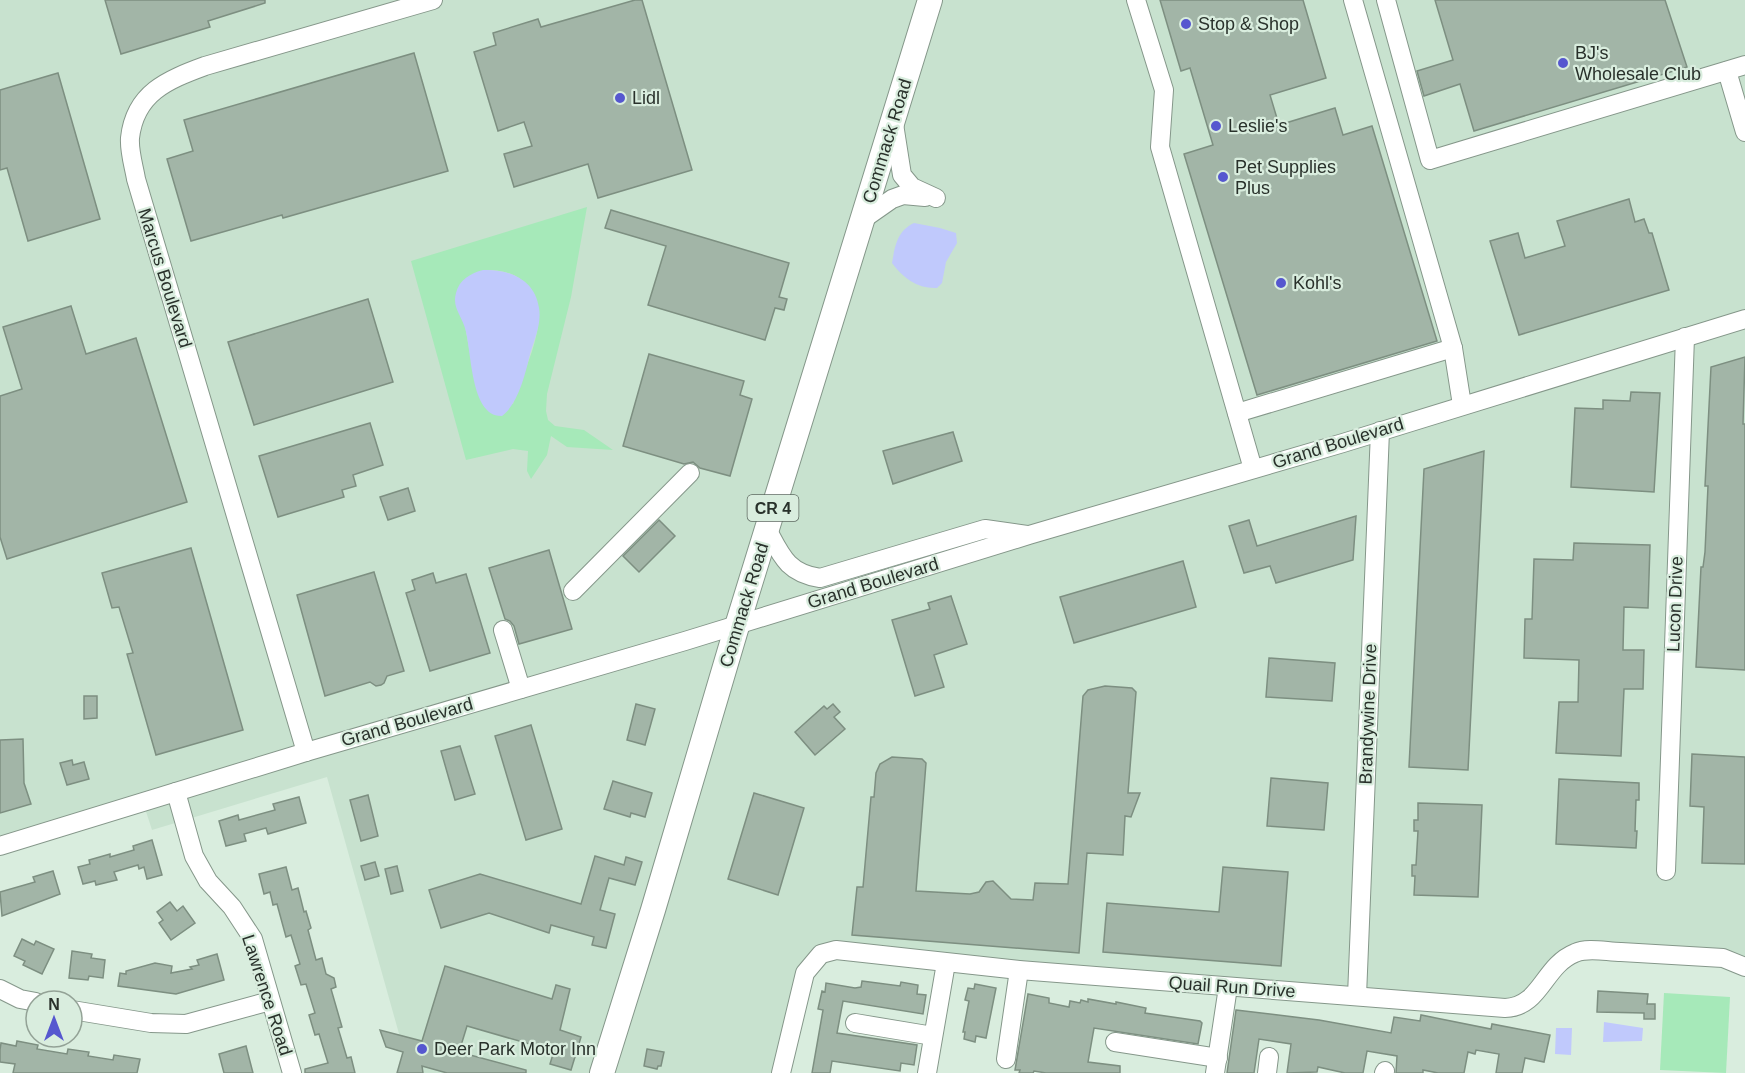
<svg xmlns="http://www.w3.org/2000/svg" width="1745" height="1073" font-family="Helvetica,sans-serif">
<rect width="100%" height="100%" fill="#d9edde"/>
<polygon fill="#c8e2cf" points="0,0 1745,0 1745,967 1585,951 1525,1004 821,955 781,1073 410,1073 327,777 152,830 141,796 0,840"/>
<g fill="#a6e9b9" fill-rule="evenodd">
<path d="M 587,207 L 571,297 L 547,394 L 546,411 L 548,420 L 555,426 L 584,430 L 613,450 L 567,447 L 551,436 L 547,455 L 531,479 L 527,471 L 528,451 L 513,449 L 466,460 L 411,261 ZM 483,270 C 498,270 511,271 523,281 C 559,309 523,369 513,404 L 476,387 L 465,326 Z"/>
<polygon points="1664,993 1730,997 1726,1073 1660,1070"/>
</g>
<g fill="#c0c9fc">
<path d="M 914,223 L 940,228 L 956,233 L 957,243 L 946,262 L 942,283 L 937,288 C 918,289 903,278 892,263 C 895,246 897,231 914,223 Z"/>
<path d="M 483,270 C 508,269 535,279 539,308 C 542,325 533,342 529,358 C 525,376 517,405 502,416 C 470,417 472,351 465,328 C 461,315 452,307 456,293 C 459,280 471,273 483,270 Z"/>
<polygon points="1604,1022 1643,1028 1642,1041 1603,1042"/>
<polygon points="1556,1028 1572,1028 1571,1055 1555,1054"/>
</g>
<g fill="#a2b5a7" stroke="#7d8f81" stroke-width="1.5">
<polygon points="105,0 265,0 265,3 208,21 210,27 121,54"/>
<polygon points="635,0 642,0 692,170 598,198 588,164 514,187 504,154 532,146 524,122 498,131 474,52 496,45 493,33 538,19 541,27"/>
<polygon points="1160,0 1303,0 1326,78 1270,95 1279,125 1335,108 1343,135 1372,126 1437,341 1257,395 1184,154 1213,145 1190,68 1181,71"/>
<polygon points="1435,0 1665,0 1687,67 1474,131 1460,84 1424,96 1417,71 1453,60"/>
<polygon points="414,53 448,171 283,218 282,215 191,241 167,159 193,151 184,120"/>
<polygon points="58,73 100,219 28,241 7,168 0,170 0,90"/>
<polygon points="1629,199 1635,222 1644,219 1649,233 1652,233 1669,290 1519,335 1490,241 1518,233 1525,258 1565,246 1557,221"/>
<polygon points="611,210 789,263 779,297 787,299 784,310 775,308 765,340 648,305 666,246 605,228"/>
<polygon points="368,299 393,382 254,425 228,342"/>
<polygon points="71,306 86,354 136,338 187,502 7,559 0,537 0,396 22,389 3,327"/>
<polygon points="649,354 744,381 740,395 752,399 730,476 700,468 693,462 684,464 623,446"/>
<polygon points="1745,357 1743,424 1745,424 1745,670 1696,667 1701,567 1703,567 1705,552 1708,486 1705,486 1711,367"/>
<polygon points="1631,392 1660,393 1654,492 1571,487 1575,408 1603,409 1603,400 1630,401"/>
<polygon points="370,423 383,465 353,475 356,486 342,490 344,497 278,517 259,456"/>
<polygon points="953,432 962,461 893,484 883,451"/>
<polygon points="1484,451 1468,770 1409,767 1424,469"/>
<polygon points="408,488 415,511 388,520 380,497"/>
<polygon points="1356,516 1353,560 1276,583 1270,566 1244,573 1229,526 1249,520 1257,546"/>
<polygon points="659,520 675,536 639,572 623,556"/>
<polygon points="1574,543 1650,545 1648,608 1624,607 1623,650 1644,650 1643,689 1624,689 1621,756 1556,753 1559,702 1578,702 1579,660 1524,658 1525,619 1532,619 1534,559 1573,560"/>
<polygon points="191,548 243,730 156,755 127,654 133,653 119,607 112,608 102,573"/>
<polygon points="549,550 572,629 519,644 514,626 510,621 505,619 489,568"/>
<polygon points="1183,561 1196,607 1074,643 1060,597"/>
<polygon points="374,572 404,671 387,676 384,683 381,685 376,686 370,682 325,696 297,595"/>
<polygon points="433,573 436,583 466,574 490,653 430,671 406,593 415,590 412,580"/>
<polygon points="951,596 967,644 934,655 944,687 915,696 892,620 930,609 928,603"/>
<polygon points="1269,658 1335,663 1332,701 1266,697"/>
<polygon points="1105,686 1132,688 1136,692 1128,793 1140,793 1131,817 1125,816 1123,855 1087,853 1079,953 852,935 857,887 863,887 871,797 874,797 876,773 880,764 892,757 922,759 926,763 916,891 970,894 979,892 986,882 993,881 1011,899 1033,900 1035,883 1068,884 1083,696 1088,690"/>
<polygon points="84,696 97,696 97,718 84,719"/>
<polygon points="636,704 655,709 645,745 627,740"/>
<polygon points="833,704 840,712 834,717 845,729 815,755 795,732 824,706 827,709"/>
<polygon points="531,725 562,829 526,840 495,736"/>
<polygon points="23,739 24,783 31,804 0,813 0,740"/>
<polygon points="460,746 475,794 455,800 441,751"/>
<polygon points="1692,754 1745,757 1745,864 1702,863 1704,807 1690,806"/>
<polygon points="72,760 73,765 84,762 89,779 67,785 60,763"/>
<polygon points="1271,778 1328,783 1324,830 1267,826"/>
<polygon points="1559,779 1639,783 1639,800 1636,800 1635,831 1637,831 1636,848 1556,844"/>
<polygon points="613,781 652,793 645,817 631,813 630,817 604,809"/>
<polygon points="754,793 804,808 778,895 728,879"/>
<polygon points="368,795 378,836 361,841 350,800"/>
<polygon points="299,797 306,823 268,834 266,828 244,834 246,841 226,846 219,821 238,815 239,820 275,810 273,804"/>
<polygon points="1418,803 1482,805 1478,897 1414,895 1415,876 1412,876 1412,865 1416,865 1418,831 1414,831 1414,820 1418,820"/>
<polygon points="152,840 162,875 147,879 144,867 139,869 138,865 114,872 117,880 96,885 95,881 83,884 78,867 90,864 89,860 110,854 110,857 134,850 133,846"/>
<polygon points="595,856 624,865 626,857 642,862 635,885 609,878 600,910 615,914 606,948 592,945 594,937 551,925 549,933 489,913 441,928 429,890 480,874 581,904"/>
<polygon points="375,862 379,876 365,880 361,866"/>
<polygon points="397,866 403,891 391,894 385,869"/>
<polygon points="286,867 292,890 298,888 304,912 306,911 311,928 308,930 316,960 322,958 326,974 334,978 336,987 331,989 342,1027 338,1028 347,1058 351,1057 355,1073 305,1073 305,1069 328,1063 319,1034 315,1035 309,1015 315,1013 306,984 301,985 295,966 300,964 291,935 286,937 277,904 273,905 270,892 264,894 259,874"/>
<polygon points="1223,867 1288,872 1281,966 1103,952 1107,903 1219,912"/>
<polygon points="53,871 60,894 2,916 0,892 35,882 33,877"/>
<polygon points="170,902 177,911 183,906 195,923 171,940 159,923 163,920 157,912"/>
<polygon points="22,939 34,945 36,941 54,949 42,974 23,965 25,961 14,956"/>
<polygon points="72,951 92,954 91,958 105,960 103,978 89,976 88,980 69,978"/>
<polygon points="217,954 224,980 176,994 118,986 120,973 126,974 126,971 155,963 172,966 171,973 192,969 190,967 199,965 197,960"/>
<polygon points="445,966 552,999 556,985 570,989 560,1030 581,1037 571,1070 550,1064 554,1051 467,1026 459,1052 526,1070 526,1073 447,1073 422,1066 423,1073 397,1073 403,1052 386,1047 380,1030 422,1041"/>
<polygon points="862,981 900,986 901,982 918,985 917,994 926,995 923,1014 843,1001 837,1033 917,1045 914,1065 901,1063 900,1071 832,1061 830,1073 812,1073 823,1010 818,1009 822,991 825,992 826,983 855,988 861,987"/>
<polygon points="975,984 996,988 986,1038 976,1036 975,1042 964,1039 965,1032 963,1032 969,1001 965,1000 968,988 974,989"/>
<polygon points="1598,991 1648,994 1647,1004 1655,1004 1655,1019 1644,1019 1644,1013 1597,1012"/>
<polygon points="1028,994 1049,998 1049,1003 1069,1007 1070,1001 1080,1003 1081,1000 1088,1002 1088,999 1116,1004 1116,1002 1146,1008 1145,1013 1200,1021 1202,1023 1198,1044 1094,1028 1088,1062 1120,1066 1120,1073 1046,1073 1034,1071 1033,1073 1019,1073 1020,1070 1015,1070"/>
<polygon points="1236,1010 1319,1020 1391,1033 1394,1017 1420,1021 1421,1015 1491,1029 1492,1024 1550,1035 1544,1062 1525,1058 1522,1073 1496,1073 1499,1054 1476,1050 1475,1054 1468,1052 1464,1073 1438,1073 1423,1070 1423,1073 1396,1073 1397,1056 1367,1051 1363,1073 1345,1073 1318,1067 1317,1072 1287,1073 1291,1044 1259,1039 1254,1073 1227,1073"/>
<polygon points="17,1041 38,1045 37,1049 67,1054 68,1049 89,1052 88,1056 113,1060 114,1055 140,1059 137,1073 13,1073 15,1064 0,1062 0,1050 1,1043 16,1046"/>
<polygon points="246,1046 253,1073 224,1073 219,1054"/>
<polygon points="647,1049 664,1052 661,1066 658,1066 657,1069 644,1066"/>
</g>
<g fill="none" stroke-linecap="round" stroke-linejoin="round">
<defs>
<g id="minor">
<polyline points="1136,0 1164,90 1160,147 1253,469"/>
<polyline points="1353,0 1453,348 1462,405"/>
<polyline points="1386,0 1430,160 1745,65"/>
<polyline points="1727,71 1745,132"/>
<polyline points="894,124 902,175 912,187 936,198"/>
<polyline points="862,220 892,199 903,195 925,197"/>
<polyline points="1237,413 1453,348"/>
<path d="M 767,529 C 781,555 787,573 820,578 L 985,529 L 1027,535"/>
<polyline points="573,591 690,473"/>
<polyline points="503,630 521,689"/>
<path d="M 306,752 L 136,179 C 134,167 129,151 130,138 C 135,93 167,80 205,66 L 433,0"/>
<polyline points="176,792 194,856 208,881 232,907 253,939 292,1073"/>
<polyline points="0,846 306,752 685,641 1029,535 1343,443 1745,319"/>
<polyline points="1666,871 1685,337"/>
<polyline points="0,989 20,999 36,1002"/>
<polyline points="1357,996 1380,431"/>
<polyline points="72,1010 151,1023 186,1024 270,1001"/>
<polyline points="855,1023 933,1036"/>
<polyline points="1115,1042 1218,1058"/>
<polyline points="1006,1059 1019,970"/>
<path d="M 781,1073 L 805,973 L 821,954 L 836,950 L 1019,970 L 1505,1008 C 1541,1007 1543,966 1575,953 C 1588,947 1607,952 1621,952 C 1655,954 1689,956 1723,958 L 1745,967"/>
<polyline points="927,1073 946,963"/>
<polyline points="1215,1073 1228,987"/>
<polyline points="1267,1073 1269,1057"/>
<polyline points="1384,1073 1385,1071"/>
</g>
<polyline id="major" points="602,1073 653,910 737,626 930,0"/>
</defs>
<use href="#minor" stroke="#85978a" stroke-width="20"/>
<use href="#major" stroke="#85978a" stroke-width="26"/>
<use href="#minor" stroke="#fff" stroke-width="18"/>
<use href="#major" stroke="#fff" stroke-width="24"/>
</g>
<g fill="#5657cf" stroke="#d9edde" stroke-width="2">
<circle cx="1186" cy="24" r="6"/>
<circle cx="1563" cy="63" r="6"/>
<circle cx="620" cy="98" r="6"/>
<circle cx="1216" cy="126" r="6"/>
<circle cx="1223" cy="177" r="6"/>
<circle cx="1281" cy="283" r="6"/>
<circle cx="422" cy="1049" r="6"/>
</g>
<g text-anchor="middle" stroke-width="4.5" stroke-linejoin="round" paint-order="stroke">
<rect fill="#d9edde" stroke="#5e6961" stroke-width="1.5" x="747.5" y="495" width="51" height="26" rx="4.5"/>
<g font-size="16" font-weight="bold" fill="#29312b">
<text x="773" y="514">CR 4</text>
</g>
<g font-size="18" fill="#29312b" stroke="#d9edde" text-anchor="start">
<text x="1198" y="30">Stop &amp; Shop</text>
<text x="1575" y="59">BJ's<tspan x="1575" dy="21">Wholesale Club</tspan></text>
<text x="632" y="104">Lidl</text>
<text x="1228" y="132">Leslie's</text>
<text x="1235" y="173">Pet Supplies<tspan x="1235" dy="21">Plus</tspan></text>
<text x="1293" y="289">Kohl's</text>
<text x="434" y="1055">Deer Park Motor Inn</text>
</g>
<g font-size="18" fill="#29312b" stroke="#d9edde">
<text transform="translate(887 141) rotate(-73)" y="6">Commack Road</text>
<text transform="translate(165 278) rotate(73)" y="6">Marcus Boulevard</text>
<text transform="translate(1338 443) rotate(-17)" y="6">Grand Boulevard</text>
<text transform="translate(873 583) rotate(-17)" y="6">Grand Boulevard</text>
<text transform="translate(1675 604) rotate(-88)" y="6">Lucon Drive</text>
<text transform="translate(744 605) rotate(-73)" y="6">Commack Road</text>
<text transform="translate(1368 714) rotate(-88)" y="6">Brandywine Drive</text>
<text transform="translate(407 722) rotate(-16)" y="6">Grand Boulevard</text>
<text transform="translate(1232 987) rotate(4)" y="6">Quail Run Drive</text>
<text transform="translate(267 995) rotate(72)" y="6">Lawrence Road</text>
</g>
</g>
<g transform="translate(54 1019)"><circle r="28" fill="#d9edde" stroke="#93a296" stroke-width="1.5"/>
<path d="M0-4.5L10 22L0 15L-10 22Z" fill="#5657cf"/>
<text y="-9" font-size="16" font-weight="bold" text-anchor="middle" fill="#29312b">N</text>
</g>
</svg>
